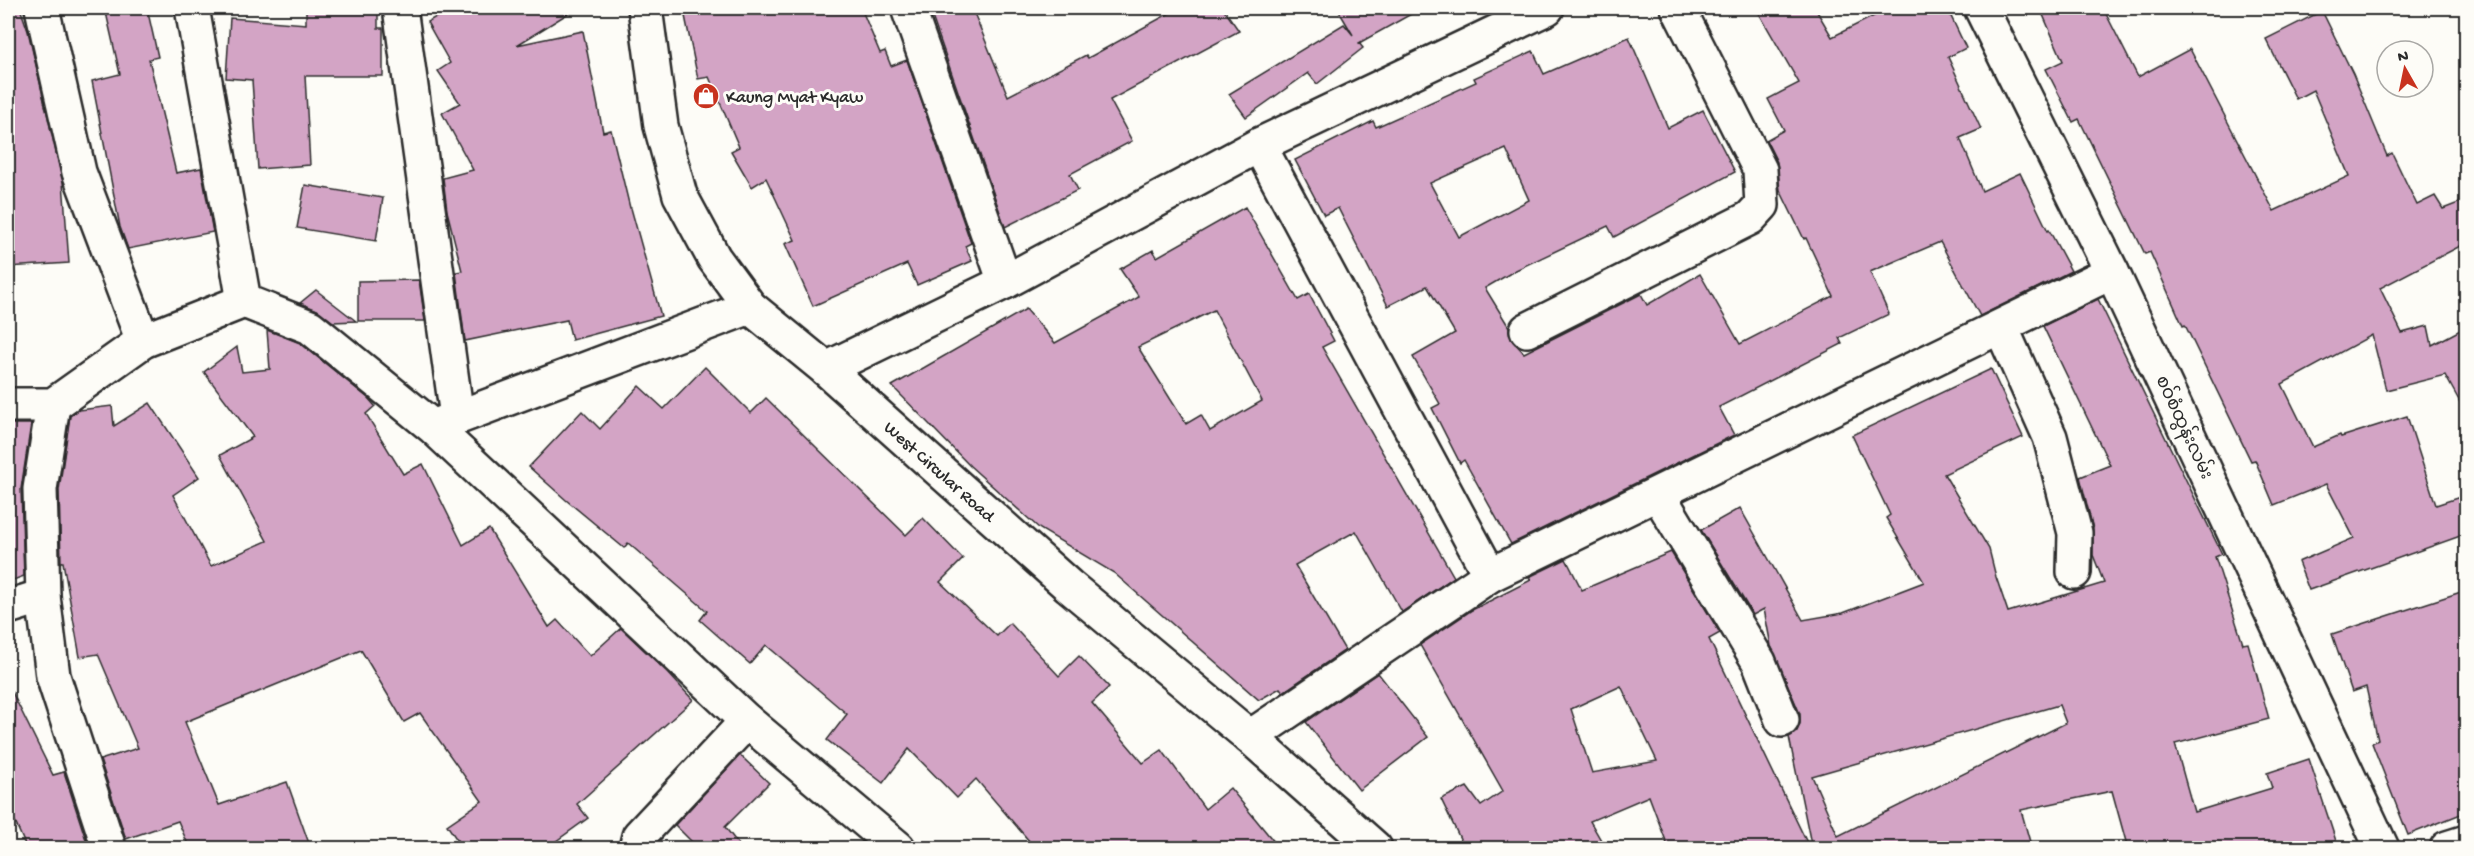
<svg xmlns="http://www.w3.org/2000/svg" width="2474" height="856" font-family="'Gochi Hand','Noto Sans Myanmar',sans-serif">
<rect width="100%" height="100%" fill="#fdfcf7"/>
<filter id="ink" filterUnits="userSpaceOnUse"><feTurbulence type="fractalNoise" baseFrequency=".0167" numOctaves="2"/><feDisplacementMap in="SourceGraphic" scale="12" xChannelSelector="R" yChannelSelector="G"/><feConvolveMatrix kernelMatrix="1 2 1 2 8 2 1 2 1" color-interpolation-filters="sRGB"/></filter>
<g filter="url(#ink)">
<g fill="#d3a4c5" stroke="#2b2b2b" stroke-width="1.5" fill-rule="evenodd">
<polygon points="8,8 20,8 28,31 63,182 69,263 8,267"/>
<polygon points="105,8 147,8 158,57 149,59 176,173 201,168 213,232 128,249 120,227 92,81 120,74"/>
<polygon points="306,8 378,8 378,28 383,28 383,76 305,76 310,165 258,169 252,80 226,78 230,18 306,24"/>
<polygon points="452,8 577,8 517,45 583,31 603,132 611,130 630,208 631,208 661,316 572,340 567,320 465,341 456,272 462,271 447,211 443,178 473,170 442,113 460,103 438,71 450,63 427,22"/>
<polygon points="702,8 861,8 880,53 885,51 891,66 907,60 971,243 965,246 972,261 917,285 907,264 813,306 785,244 795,240 766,178 752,187 731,151 739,147 709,77 698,79 684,11"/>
<polygon points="929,8 972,8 1008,96 1086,55 1088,58 1179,8 1223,8 1239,31 1110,100 1132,141 1070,174 1078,190 1005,227"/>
<polygon points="1337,8 1422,8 1359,43 1363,48 1317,84 1308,73 1246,117 1229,94 1344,24 1353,35"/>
<path d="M 1756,8 L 1815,8 L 1832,37 L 1890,8 L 1947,8 L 1966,48 L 1948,57 L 1981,129 L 1960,138 L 1982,191 L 2020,173 L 2048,231 L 2049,230 L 2071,271 L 1980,316 L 1940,242 L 1870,272 L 1889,314 L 1839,338 L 1842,344 L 1719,407 L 1734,435 L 1511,544 L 1464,460 L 1460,463 L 1432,408 L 1440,404 L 1413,357 L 1455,333 L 1427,286 L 1388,306 L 1338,208 L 1324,215 L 1295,160 L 1373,121 L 1376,127 L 1476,82 L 1474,78 L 1533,51 L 1544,74 L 1629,37 L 1668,128 L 1703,110 L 1735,172 L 1614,237 L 1608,226 L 1516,270 L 1485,288 L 1509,327 L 1511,339 L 1524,353 L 1641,294 L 1647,305 L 1700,274 L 1740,344 L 1833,296 L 1806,238 L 1804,239 L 1780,190 L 1777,162 L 1766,140 L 1784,130 L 1768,99 L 1799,83 ZM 1506,149 L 1529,200 L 1459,237 L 1430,183 Z"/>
<polygon points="2040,8 2103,8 2138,77 2190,49 2274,211 2349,176 2313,90 2296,99 2266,39 2322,11 2353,74 2387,156 2392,153 2417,205 2435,196 2443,209 2466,200 2466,243 2380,288 2402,333 2428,326 2432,345 2466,327 2466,413 2445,375 2386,390 2372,335 2282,384 2313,447 2340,435 2341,437 2407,416 2436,505 2466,495 2466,534 2309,590 2298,562 2354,538 2326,484 2274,505 2255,460 2251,461 2185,325 2183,326 2150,252 2145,254 2079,119 2073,122 2046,69 2063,61"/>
<polygon points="305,185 383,198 376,241 297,228"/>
<path d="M 1245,207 L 1298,300 L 1309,294 L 1334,341 L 1322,347 L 1454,577 L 1402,612 L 1356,531 L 1295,565 L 1345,650 L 1283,692 L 1280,688 L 1259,700 L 1114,573 L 1040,529 L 970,466 L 892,386 L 1026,309 L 1055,343 L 1139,297 L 1120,269 L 1153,250 L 1157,257 ZM 1214,310 L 1262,401 L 1210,431 L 1201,415 L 1186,424 L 1138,347 Z"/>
<polygon points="419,280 425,321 358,321 358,281"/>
<polygon points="316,290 356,321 333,322 317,310 300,303"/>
<path d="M 2098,299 L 2222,554 L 2215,557 L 2243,644 L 2248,643 L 2269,719 L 2175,744 L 2194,812 L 2272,788 L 2267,773 L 2309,759 L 2336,841 L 2312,849 L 2128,849 L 2112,791 L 2021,810 L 2032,849 L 1812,849 L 1789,737 L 1797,731 L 1800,723 L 1800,714 L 1771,646 L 1764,609 L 1753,615 L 1701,530 L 1740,508 L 1803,620 L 1843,613 L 1924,582 L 1886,518 L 1890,515 L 1852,435 L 1991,369 L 2023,437 L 1944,474 L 1989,549 L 1996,577 L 2008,612 L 2104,583 L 2093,555 L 2093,529 L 2080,477 L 2110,465 L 2043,326 ZM 2059,705 L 2066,723 L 1838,836 L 1812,776 Z"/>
<polygon points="267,330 300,343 368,398 375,406 366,414 403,474 423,464 463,545 489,529 549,627 557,620 590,656 621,628 668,673 693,700 577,804 588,818 545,849 463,849 447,825 482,801 420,713 404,722 361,650 185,722 219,805 287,782 311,849 190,849 178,821 126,839 100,760 138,748 98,654 80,657 63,562 61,562 59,490 70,416 79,410 112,406 114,426 150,403 199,477 173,495 211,566 267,541 220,455 253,437 204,372 237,347 242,372 270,369"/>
<polygon points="705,367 751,413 766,398 906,535 923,518 963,559 940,582 997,636 1010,623 1059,676 1079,656 1109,687 1092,703 1143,763 1162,750 1205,809 1230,788 1280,849 1036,849 976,779 957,798 909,749 883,783 827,740 847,714 766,645 750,664 700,620 707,611 628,543 624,548 566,500 529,467 582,411 600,429 639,386 664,409"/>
<polygon points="8,424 31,424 21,489 24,576 8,582"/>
<path d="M 1671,552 L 1720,633 L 1709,639 L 1810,849 L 1669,849 L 1649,796 L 1590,821 L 1606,849 L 1465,849 L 1441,799 L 1467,787 L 1481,806 L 1503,791 L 1420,645 L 1472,610 L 1531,580 L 1529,577 L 1566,559 L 1582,590 ZM 1621,686 L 1657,761 L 1592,773 L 1571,709 Z"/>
<polygon points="2461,592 2466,608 2466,812 2408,835 2372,743 2378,740 2366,687 2352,692 2332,634"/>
<polygon points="1378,673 1428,737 1359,790 1306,722"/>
<polygon points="8,684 53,775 64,772 89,849 27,849 8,806"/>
<polygon points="740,755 769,783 725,827 742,849 699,849 675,825"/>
</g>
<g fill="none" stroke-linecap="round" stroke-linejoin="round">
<defs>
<g id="minor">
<polyline points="42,8 79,172 143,341"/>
<polyline points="192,8 244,301"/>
<polyline points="400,8 457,417"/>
<path id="s1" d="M 645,8 L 661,126 L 680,195 L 714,258 L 750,307 L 826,369 L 1069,586 L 1250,737 L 1375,848"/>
<polyline points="908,8 1005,282"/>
<polyline points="1981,8 2112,272 2382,848"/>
<polyline points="1259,145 1490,575"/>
<polyline points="2001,327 2050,437 2075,533 2074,572"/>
<polyline points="1527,330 1750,218 1762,205 1760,170 1678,8"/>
<polyline points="826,369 1005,282 1259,145 1547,8"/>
<polyline points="8,405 53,405 143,341 244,301 310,327 433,427 747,721 898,848"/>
<polyline points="53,405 40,489 43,596 53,676 109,848"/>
<polyline points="438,425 750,307"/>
<polyline points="1658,494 1759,662 1782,720"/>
<polyline points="8,607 43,596"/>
<polyline points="1250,737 1490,575 2112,272"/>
<polyline points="636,848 639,836 747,721"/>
<polyline points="2447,848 2466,842"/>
</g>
</defs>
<use href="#minor" stroke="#2b2b2b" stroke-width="38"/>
<use href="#minor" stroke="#fdfcf7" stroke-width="33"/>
</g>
</g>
<defs>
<symbol id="shop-disc" viewBox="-11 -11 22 22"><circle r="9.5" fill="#c8321e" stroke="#fdfcf7"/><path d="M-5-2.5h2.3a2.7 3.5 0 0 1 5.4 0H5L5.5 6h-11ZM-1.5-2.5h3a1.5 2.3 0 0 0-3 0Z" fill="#fff"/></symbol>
</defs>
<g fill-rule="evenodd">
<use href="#shop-disc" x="691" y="81" width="30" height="30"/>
</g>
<g text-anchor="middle" stroke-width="6" stroke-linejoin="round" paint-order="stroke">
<g font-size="18" fill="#2b2b2b" stroke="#fdfcf7" text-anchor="start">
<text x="726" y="102">Kaung Myat Kyaw</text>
</g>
<g font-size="18" fill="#2b2b2b" stroke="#fdfcf7">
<text transform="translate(2185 427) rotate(65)" y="6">စဝ်စံထွန်းလမ်း</text>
<text dy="6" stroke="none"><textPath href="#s1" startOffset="574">West Circular Road</textPath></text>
</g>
</g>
<rect width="2474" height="856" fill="none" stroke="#fdfcf7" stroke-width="30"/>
<rect x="15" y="15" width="2444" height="826" fill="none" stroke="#2b2b2b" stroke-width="2" filter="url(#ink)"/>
<g transform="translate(2405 69) rotate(351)"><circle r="28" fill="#fdfcf7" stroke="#a9a8a5" stroke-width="1.5"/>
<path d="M0-4.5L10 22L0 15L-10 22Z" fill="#c8321e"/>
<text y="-9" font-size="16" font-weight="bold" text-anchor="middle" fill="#2b2b2b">N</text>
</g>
</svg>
